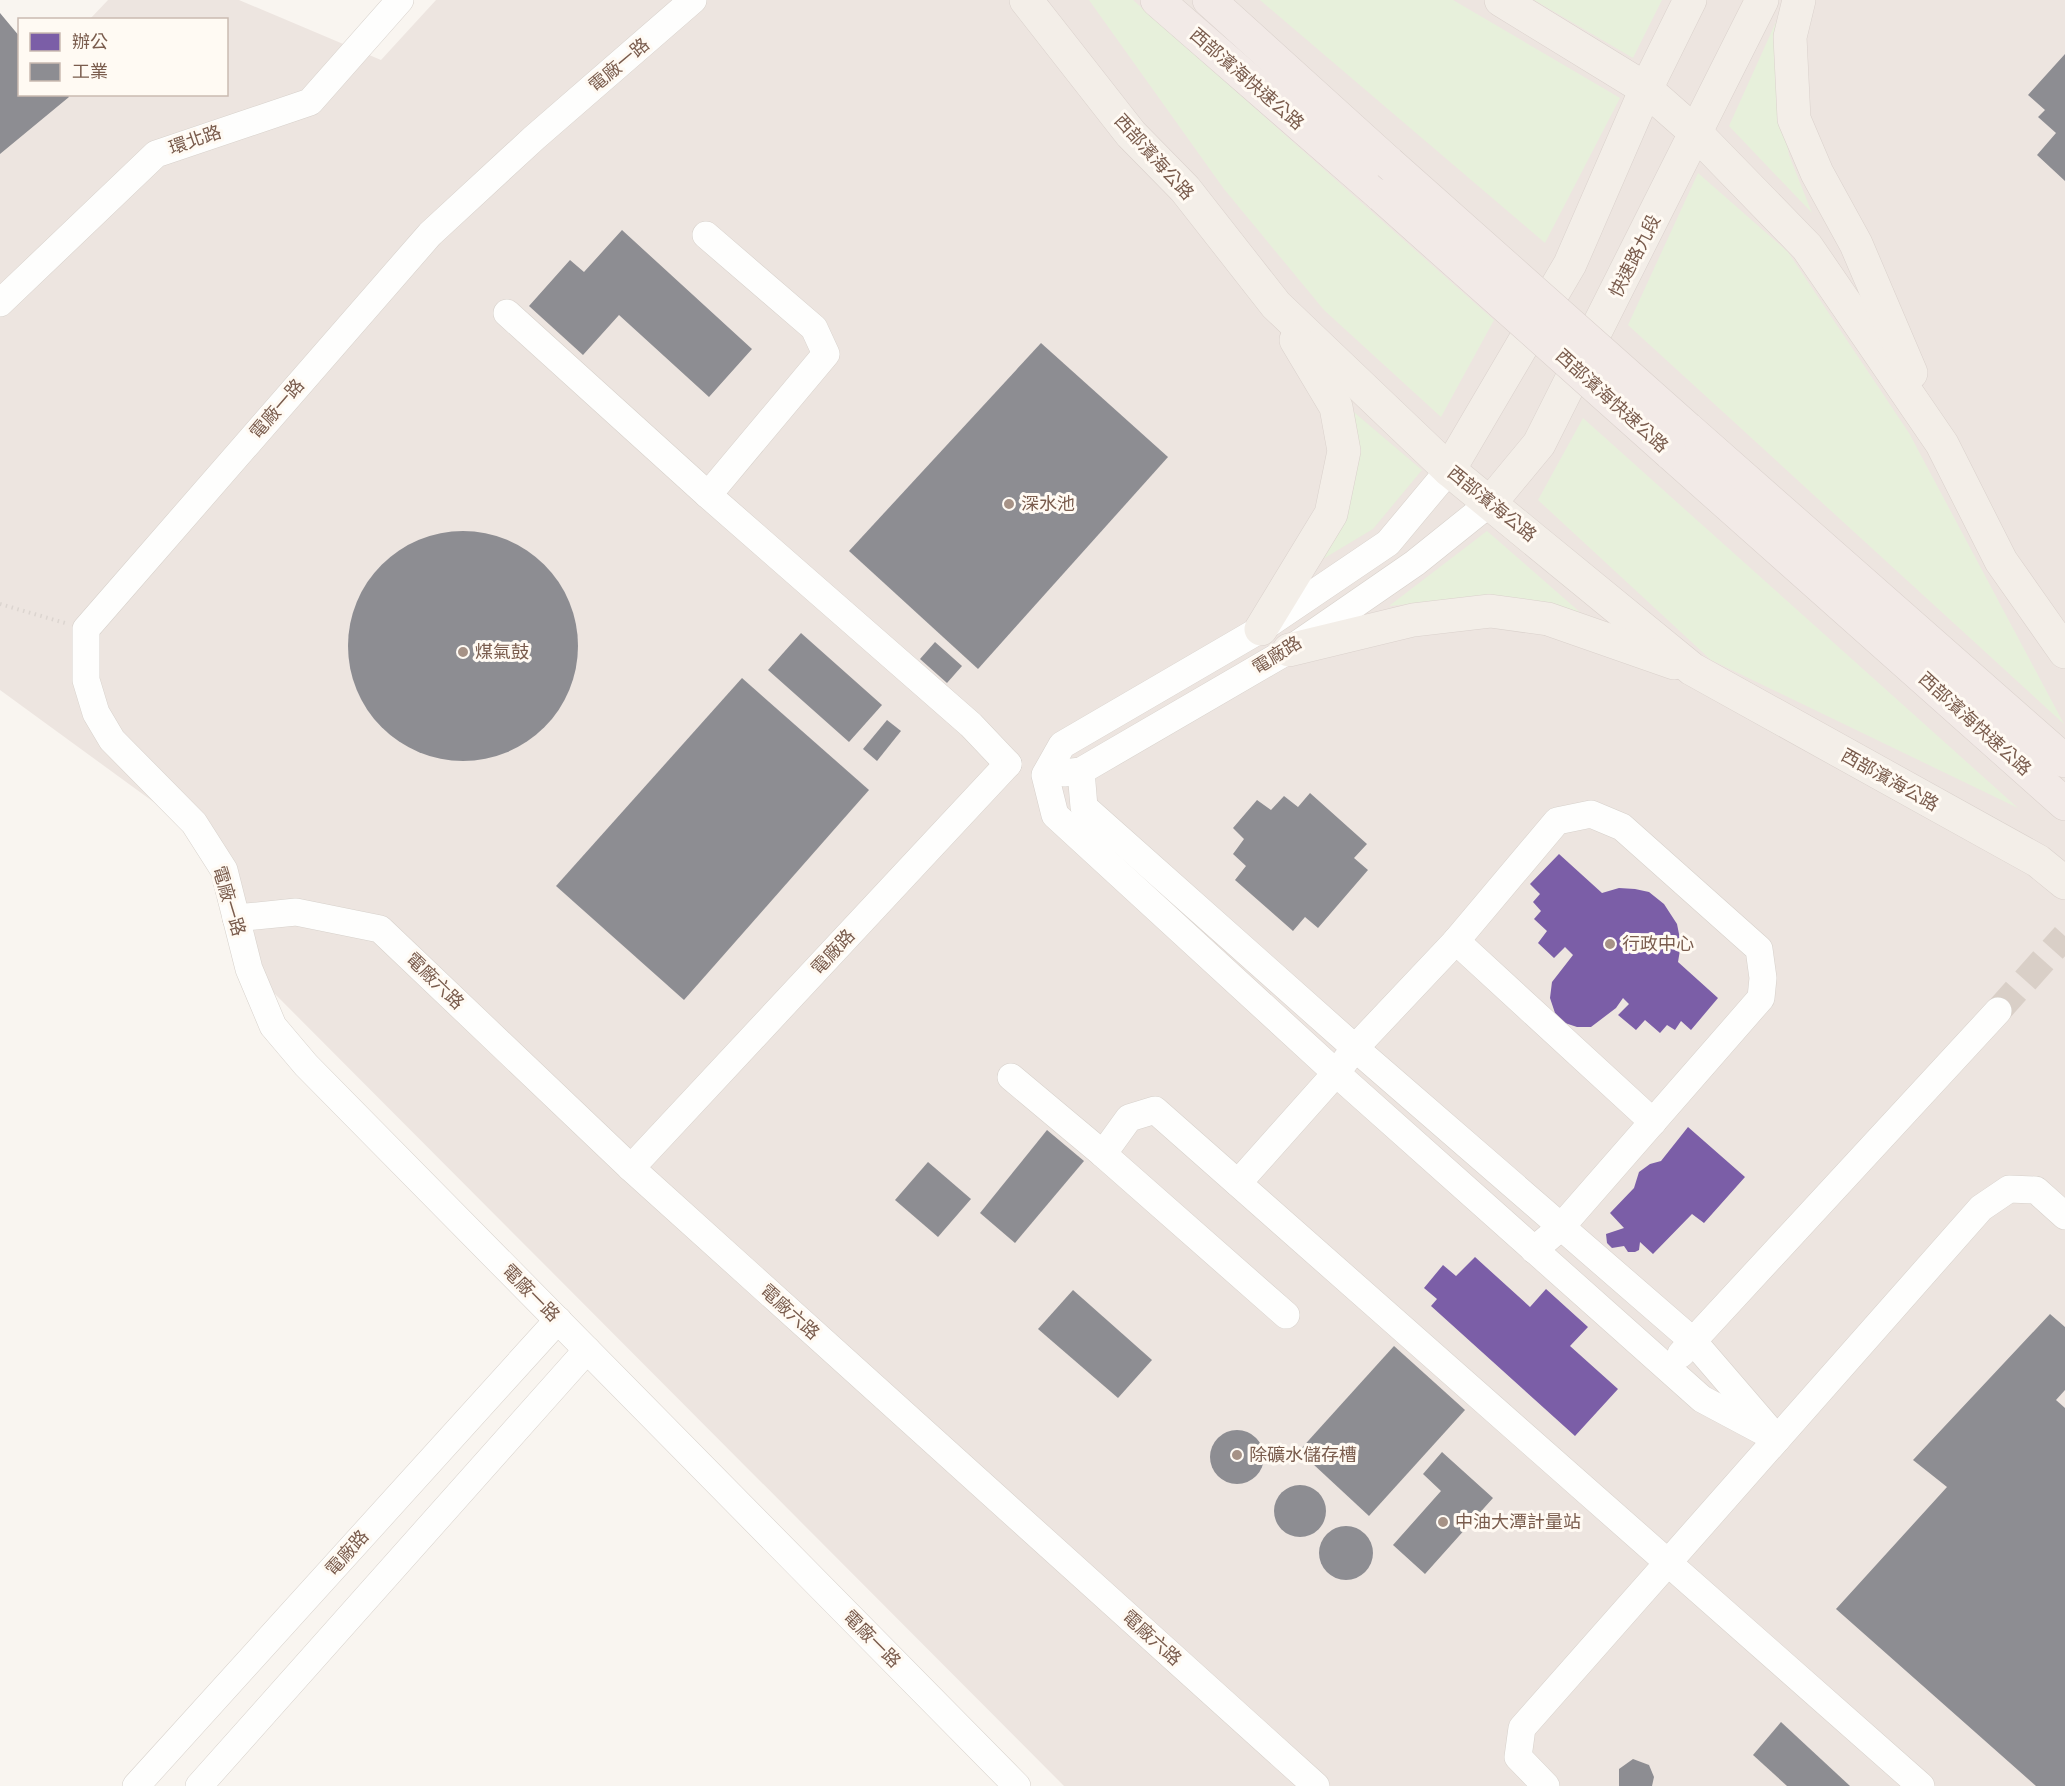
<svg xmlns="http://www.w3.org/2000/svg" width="2065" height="1786" font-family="Quicksand,'Noto Sans TC',sans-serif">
<rect width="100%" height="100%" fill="#f9f5f0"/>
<polygon fill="#ede5e0" points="108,0 239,0 381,60 436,0 2065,0 2065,1786 1064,1786 260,979 229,857 0,690 0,120 23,95 226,94 226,20 90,19"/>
<g fill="#e7f0db">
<polygon points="1089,0 1133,0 1494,320 1441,417 1324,310 1224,189"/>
<polygon points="1260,0 1453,0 1620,98 1545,243"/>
<polygon points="1534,0 1662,0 1633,58"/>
<polygon points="1776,22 1776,84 1789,155 1812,213 1729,126"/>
<polygon points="1698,173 1788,252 1909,433 2064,724 1628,325"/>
<polygon points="1342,402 1422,470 1373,529 1318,562"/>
<polygon points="1583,418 2018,808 1711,660 1538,500"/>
<polygon points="1487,531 1582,614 1439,601 1389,606"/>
</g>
<g fill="#7b5ea7">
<polygon points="1559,854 1602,893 1619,888 1635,889 1649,892 1664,904 1677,924 1681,944 1678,962 1718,998 1691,1030 1681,1021 1675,1030 1667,1025 1660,1033 1645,1020 1636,1030 1618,1015 1629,1004 1623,998 1616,1008 1591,1027 1577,1027 1565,1023 1555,1013 1550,998 1552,982 1573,955 1565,947 1554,958 1538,943 1547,931 1534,919 1541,911 1533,902 1540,894 1530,884"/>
<polygon points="1688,1127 1745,1177 1704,1223 1692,1214 1653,1254 1640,1242 1639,1250 1635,1252 1628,1252 1624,1246 1612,1248 1607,1243 1606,1234 1624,1228 1610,1213 1634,1188 1639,1172 1650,1164 1661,1161"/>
<polygon points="1475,1257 1530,1307 1546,1289 1588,1327 1570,1346 1618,1389 1575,1436 1431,1306 1437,1299 1424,1288 1443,1265 1456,1276"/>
</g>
<g fill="#8d8d92">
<polygon points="0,13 20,37 20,94 67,94 69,97 0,154"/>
<polygon points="2065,54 2065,181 2037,155 2056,133 2038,117 2045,110 2028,95"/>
<polygon points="622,230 752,349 709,397 619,315 583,355 529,306 570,260 584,272"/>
<polygon points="1041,343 1168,457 978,669 849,551"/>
<circle cx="463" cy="646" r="115"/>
<polygon points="801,633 882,705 849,742 768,670"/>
<polygon points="935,642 962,666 947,683 920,659"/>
<polygon points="742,678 869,790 684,1000 556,886"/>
<polygon points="887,720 901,731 877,761 863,749"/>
<polygon points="1310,793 1367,844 1354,858 1368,870 1318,928 1305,917 1293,931 1235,880 1246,866 1233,854 1244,839 1233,828 1257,800 1271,810 1284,796 1298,807"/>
<polygon points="1047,1130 1084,1161 1015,1243 980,1213"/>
<polygon points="928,1162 971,1199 938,1237 895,1200"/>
<polygon points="1073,1290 1152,1360 1118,1398 1038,1329"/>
<polygon points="2050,1314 2065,1327 2065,1390 2056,1400 2065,1408 2065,1786 2036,1786 1836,1609 1947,1487 1913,1460"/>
<polygon points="1394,1346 1465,1410 1369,1516 1299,1451"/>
<circle cx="1237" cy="1457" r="27"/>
<polygon points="1442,1452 1493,1498 1425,1574 1393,1545 1441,1491 1423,1474"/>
<circle cx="1300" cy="1511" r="26"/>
<circle cx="1346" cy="1553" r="27"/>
<polygon points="1781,1722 1850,1786 1787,1786 1753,1755"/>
<polygon points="1633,1759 1649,1765 1654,1777 1652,1786 1619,1786 1619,1769"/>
</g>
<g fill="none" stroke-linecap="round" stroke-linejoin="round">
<polyline stroke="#d9cfc7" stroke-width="27" stroke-dasharray="27 14" stroke-linecap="butt" points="1998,1011 2065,936"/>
<defs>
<g id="minor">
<polyline points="693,0 534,138 430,234 86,629 86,680 96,713 112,740 194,823 224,870 249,969 273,1026 306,1065 1017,1786"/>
<polyline points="706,235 814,328 826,354 708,495"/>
<polyline points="0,303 156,154 310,102 400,0"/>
<polyline points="507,313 708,495 971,725 1008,764"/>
<polyline points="1449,470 1388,543 1261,629 1062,745 1045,775 1055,815 1336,1073 1702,1399 1777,1439"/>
<polyline points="1081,771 1084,807 1355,1048 1693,1341 1767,1427"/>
<polyline points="1064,773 1081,771 1289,650 1415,563 1491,502"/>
<polyline points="236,918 296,912 380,929 631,1168 1316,1786"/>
<polyline points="1456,941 1653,1122"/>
<polyline points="1011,1077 1103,1154"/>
<polyline points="631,1168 1008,764"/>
<polyline points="1238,1183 1336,1073 1355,1048 1456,941 1557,821 1591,814 1622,827 1759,949 1763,978 1761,998 1561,1227 1534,1250"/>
<polyline points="1286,1315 1103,1154 1129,1118 1155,1110 1921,1786"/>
<polyline points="1681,1354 1998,1011"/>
<polyline points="136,1786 558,1320"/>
<polyline points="199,1786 587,1350"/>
<polyline points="1546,1786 1518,1757 1522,1728 1981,1208 2009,1189 2036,1190 2065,1216"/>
</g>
<g id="major">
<polyline points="1026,0 1131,134 1185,189 1276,305 1449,470 1692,669 2038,861 2065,883"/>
<polyline points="1501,0 1646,89 1697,134 1807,247 1942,444 2001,561 2065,652"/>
<polyline points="1799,0 1790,37 1794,119 1817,173 1856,244 1911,373"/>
<polyline points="1449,470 1570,264 1646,89 1690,0"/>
<polyline points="1491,502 1539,444 1762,0"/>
<polyline points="1261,629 1331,514 1344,451 1336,407 1296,340"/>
<polyline points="1289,650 1413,620 1490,611 1548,619 1674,663"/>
</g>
<g id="highway">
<polyline points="1157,0 1382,196"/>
<polyline points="1209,0 1389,163"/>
<polyline points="1687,428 2065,761"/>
<polyline points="1670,453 2065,804"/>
</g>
</defs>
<use href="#minor" stroke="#d7d1cb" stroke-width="28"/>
<use href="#major" stroke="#dad1cc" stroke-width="34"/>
<use href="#highway" stroke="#dad1cc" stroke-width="34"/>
<polyline stroke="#dcd5d0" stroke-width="4" stroke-dasharray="1.5 4.5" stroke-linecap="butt" points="0,604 65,623"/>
<use href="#minor" stroke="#fefefd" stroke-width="27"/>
<use href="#major" stroke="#f3eee8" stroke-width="33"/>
<use href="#highway" stroke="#f2eae7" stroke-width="33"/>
<defs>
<g id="highway-bridge">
<polyline points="1389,163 1687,428"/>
<polyline points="1382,196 1670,453"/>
</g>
</defs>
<use href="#highway-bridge" stroke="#dad1cc" stroke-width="34" stroke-linecap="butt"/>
<use href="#highway-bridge" stroke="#f2eae7" stroke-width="33"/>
</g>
<g fill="#a69286" stroke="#fffaf3" stroke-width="2">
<circle cx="1009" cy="504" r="6"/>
<circle cx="463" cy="652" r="6"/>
<circle cx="1610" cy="944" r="6"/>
<circle cx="1237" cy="1455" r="6"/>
<circle cx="1443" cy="1522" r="6"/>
</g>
<g text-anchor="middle" stroke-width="6" stroke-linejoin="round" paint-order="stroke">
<g font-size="18" fill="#7a5c4d" stroke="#fffaf3">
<text transform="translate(619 65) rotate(-40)" y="6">電廠一路</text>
<text transform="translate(1247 79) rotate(41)" y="6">西部濱海快速公路</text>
<text transform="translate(195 140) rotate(-19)" y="6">環北路</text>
<text transform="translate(1154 157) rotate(48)" y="6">西部濱海公路</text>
<text transform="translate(1635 256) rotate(-63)" y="6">快速路九段</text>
<text transform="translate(1612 401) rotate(42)" y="6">西部濱海快速公路</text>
<text transform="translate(277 409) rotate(-49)" y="6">電廠一路</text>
<text transform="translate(1492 504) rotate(39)" y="6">西部濱海公路</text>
<text transform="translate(1277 655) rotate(-32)" y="6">電廠路</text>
<text transform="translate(1975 724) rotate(42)" y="6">西部濱海快速公路</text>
<text transform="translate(1890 780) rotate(29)" y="6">西部濱海公路</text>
<text transform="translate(229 901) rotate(73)" y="6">電廠一路</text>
<text transform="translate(833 952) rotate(-47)" y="6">電廠路</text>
<text transform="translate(435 981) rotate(44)" y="6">電廠六路</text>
<text transform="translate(531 1293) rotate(45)" y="6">電廠一路</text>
<text transform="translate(790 1312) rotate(42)" y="6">電廠六路</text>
<text transform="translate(347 1553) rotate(-48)" y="6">電廠路</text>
<text transform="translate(1152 1638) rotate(42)" y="6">電廠六路</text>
<text transform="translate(872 1639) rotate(45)" y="6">電廠一路</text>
</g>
<g font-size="18" fill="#7a5c4d" stroke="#fffaf3" text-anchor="start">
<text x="1021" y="510">深水池</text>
<text x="475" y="658">煤氣鼓</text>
<text x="1622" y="950">行政中心</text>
<text x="1249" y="1461">除礦水儲存槽</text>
<text x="1455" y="1528">中油大潭計量站</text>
</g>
</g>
<rect x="18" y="18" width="210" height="78" fill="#fffaf3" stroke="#cabbb1" stroke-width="1.5"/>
<rect x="30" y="33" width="30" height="18" fill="#7b5ea7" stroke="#cabbb1" stroke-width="1.5"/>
<text x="72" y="48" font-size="18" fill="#7a5c4d">辦公</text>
<rect x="30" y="63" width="30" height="18" fill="#8d8d92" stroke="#cabbb1" stroke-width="1.5"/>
<text x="72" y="78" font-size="18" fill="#7a5c4d">工業</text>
</svg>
